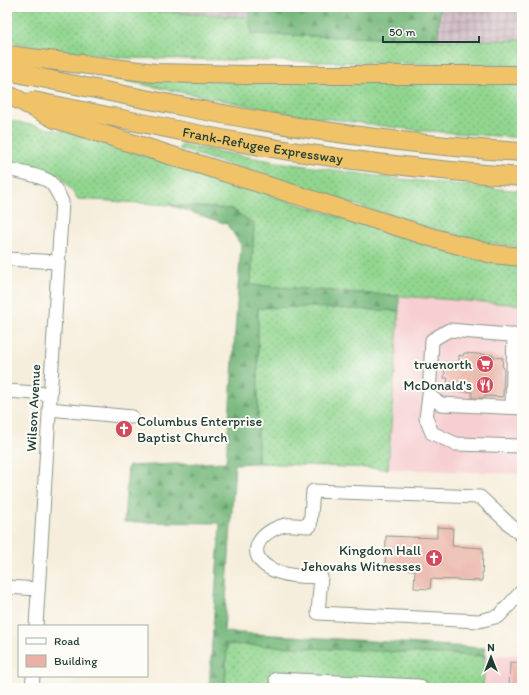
<svg xmlns="http://www.w3.org/2000/svg" width="529" height="695" font-family="Itim,sans-serif">
<defs>
<pattern id="industrial-grid" width="8" height="8" patternUnits="userSpaceOnUse"><rect width="8" height="8" fill="#d2bdc6"/><path d="M0 4h8M4 0v8" fill="none" stroke="#aa9ba2"/></pattern>
<pattern id="grass-dots" width="8" height="8" patternUnits="userSpaceOnUse"><rect width="8" height="8" fill="#91d68f"/><path d="M2 2h.1M6 6h.1" fill="none" stroke="#76af76" stroke-width="1.8" stroke-linecap="round"/></pattern>
<pattern id="forest-firs" width="22" height="20" patternUnits="userSpaceOnUse"><rect width="22" height="20" fill="#74b77a"/><path d="M5 1l3.5 6h-7zM16 11l3.5 6h-7z" fill="#5f9665"/></pattern>
</defs>
<rect width="100%" height="100%" fill="#fdfcf7"/>
<filter id="ink" filterUnits="userSpaceOnUse"><feTurbulence type="fractalNoise" baseFrequency=".025" numOctaves="2"/><feDisplacementMap in="SourceGraphic" scale="8" xChannelSelector="R" yChannelSelector="G"/><feConvolveMatrix kernelMatrix="1 2 1 2 8 2 1 2 1" color-interpolation-filters="sRGB"/></filter>
<filter id="wash" filterUnits="userSpaceOnUse"><feTurbulence type="fractalNoise" baseFrequency=".012" numOctaves="4" result="noise"/><feDisplacementMap in="SourceGraphic" scale="16" xChannelSelector="R" yChannelSelector="G"/><feGaussianBlur stdDeviation="0.9" result="paint"/><feColorMatrix in="noise" values="0 0 0 0 0 0 0 0 0 0 0 0 0 0 0 0 0 1.4 0 .05"/><feComposite in="paint" operator="in"/></filter>
<g filter="url(#wash)">
<rect width="100%" height="100%" fill="#f6eedc"/>
<g fill="#f7cfd2">
<polygon points="399,296 522,305 522,474 388,469"/>
<polygon points="522,655 522,688 483,688 485,656"/>
</g>
<g fill="url(#industrial-grid)">
<polygon points="84,7 250,7 249,17"/>
<polygon points="440,7 522,7 522,40 438,40"/>
</g>
<g fill="url(#grass-dots)" stroke="#588a62">
<polygon points="7,7 84,7 249,17 252,34 438,40 522,40 522,66 126,58 51,49 7,42"/>
<polygon points="102,74 522,82 522,138 414,130 291,114 105,77"/>
<polygon points="7,120 75,134 347,219 451,253 497,263 522,266 522,305 251,285 254,224 232,209 78,199 60,175 7,161"/>
<polygon points="181,145 271,161 391,178 522,191 522,248 477,241 425,227 179,149"/>
<polygon points="258,307 307,307 399,311 388,469 258,463"/>
<polygon points="227,644 485,656 483,688 225,688"/>
</g>
<g fill="url(#forest-firs)" stroke="#4a7a57">
<polygon points="250,7 440,7 438,40 252,34 249,17"/>
<polygon points="169,205 232,209 254,224 251,285 399,296 399,311 307,307 258,308 258,463 235,464 224,632 485,648 485,656 227,644 225,688 209,688 220,523 124,522 128,466 226,462 241,245 227,224"/>
</g>
<g id="blocks">
<g fill="#eab2a6">
<polygon points="464,353 493,355 494,357 503,358 502,366 504,368 503,397 485,396 485,398 472,398 472,392 454,391 447,385 448,378 444,378 445,363 459,363 459,355 463,356"/>
<polygon points="437,527 453,528 452,546 483,548 482,581 431,579 430,589 414,588 415,570 385,569 386,536 437,538"/>
<polygon points="510,662 522,663 522,688 509,688"/>
</g>
</g>
</g>
<g filter="url(#ink)">
<use href="#blocks" fill-opacity="0" stroke="#8a9688" stroke-width="1"/>
<g fill="none" stroke-linecap="round" stroke-linejoin="round">
<defs>
<g id="minor">
<path d="M 7,169 C 19,172 40,175 50,182 C 55,187 59,195 62,202 L 36,626"/>
<polyline points="7,259 58,262"/>
<polyline points="522,336 449,330 432,340 429,396 441,404 522,408"/>
<polyline points="7,391 50,394"/>
<polyline points="429,396 426,418 432,433 456,444 522,446"/>
<polyline points="512,407 514,335"/>
<polyline points="49,409 132,417"/>
<path d="M 522,536 L 480,497 L 313,491 L 310,526 C 303,526 293,524 285,525 C 260,531 242,555 273,570 C 288,577 304,576 321,577 L 318,613 L 479,621 L 499,616 L 522,591"/>
<polyline points="7,587 38,589"/>
<polyline points="276,679 419,686 421,688"/>
<polyline points="32,688 33,676"/>
</g>
<g id="highway">
<polyline points="7,55 155,73 245,75 522,75"/>
<path d="M 7,71 C 110,92 213,114 317,130 C 385,140 453,148 522,152"/>
<polyline points="13,97 55,119 437,239 492,254 522,257"/>
<path id="s1" d="M 33,101 C 105,115 177,131 249,144 C 340,160 431,170 522,177"/>
</g>
</defs>
<use href="#minor" stroke="#8a9688" stroke-width="15"/>
<use href="#highway" stroke="#8a9688" stroke-width="20"/>
<use href="#minor" stroke="#fff" stroke-width="13"/>
<use href="#highway" stroke="#f0c369" stroke-width="18"/>
</g>
</g>
<defs>
<symbol id="supermarket-disc" viewBox="-11 -11 22 22"><circle r="9.5" fill="#d1495b" stroke="#fdfcf7"/><path d="M-6-5.5h2.5l.6 2H6L4.5 2H-2.5L-4.4-4H-6ZM-1.5 3.2a1.3 1.3 0 1 0 .1 0ZM3 3.2a1.3 1.3 0 1 0 .1 0Z" fill="#fff"/></symbol>
<symbol id="restaurant-disc" viewBox="-11 -11 22 22"><circle r="9.5" fill="#d1495b" stroke="#fdfcf7"/><path d="M-5-6h1v4h1v-4h1v4h1v-4h1v5L-1.5 .5V6h-2V.5L-5-1ZM5-6V6H3V1.5H1.5Q1.5-4 5-6Z" fill="#fff"/></symbol>
<symbol id="church-disc" viewBox="-11 -11 22 22"><circle r="9.5" fill="#d1495b" stroke="#fdfcf7"/><path d="M-1.2-6h2.4v3.5h3.3v2.4h-3.3V6h-2.4V-.1h-3.3v-2.4h3.3Z" fill="#fff"/></symbol>
</defs>
<g fill-rule="evenodd">
<use href="#supermarket-disc" x="475" y="354" width="20" height="20"/>
<use href="#restaurant-disc" x="475" y="375" width="20" height="20"/>
<use href="#church-disc" x="114" y="419" width="20" height="20"/>
<use href="#church-disc" x="424" y="548" width="20" height="20"/>
</g>
<g text-anchor="middle" stroke-width="4" stroke-linejoin="round" paint-order="stroke">
<g font-size="14" fill="#1f3d34" stroke="#fdfcf7">
<text dy="5" stroke="none"><textPath href="#s1" startOffset="234">Frank-Refugee Expressway</textPath></text>
<text transform="translate(33 408) rotate(-87)" y="5">Wilson Avenue</text>
</g>
<g font-size="14" fill="#1f3d34" stroke="#fdfcf7" text-anchor="end">
<text x="472" y="369">truenorth</text>
<text x="472" y="390">McDonald's</text>
<text x="137" y="426" text-anchor="start">Columbus Enterprise<tspan x="137" dy="16">Baptist Church</tspan></text>
<text x="421" y="555">Kingdom Hall<tspan x="421" dy="16">Jehovahs Witnesses</tspan></text>
</g>
</g>
<rect width="529" height="695" fill="none" stroke="#fdfcf7" stroke-width="24"/>
<rect x="18" y="625" width="130" height="52" fill="#fdfcf7" stroke="#a4b0a9"/>
<rect x="26" y="638" width="20" height="6" fill="#ffffff" stroke="#a4b0a9"/>
<text x="54" y="645" font-size="12" fill="#1f3d34">Road</text>
<rect x="26" y="655" width="20" height="12" fill="#eab2a6" stroke="#a4b0a9"/>
<text x="54" y="665" font-size="12" fill="#1f3d34">Building</text>
<g transform="translate(491 657)" stroke="#fdfcf7" stroke-width="3" paint-order="stroke">
<path d="M0-3L7 15L0 10L-7 15Z" fill="#1f3d34"/>
<text y="-6" font-size="11" font-weight="bold" text-anchor="middle" fill="#1f3d34">N</text>
</g>
<path d="M383 36v6h96v-6" fill="none" stroke="#1f3d34" stroke-width="2"/>
<text x="389" y="36" font-size="12" fill="#1f3d34" stroke="#fdfcf7" stroke-width="3" paint-order="stroke">50 m</text>
</svg>
